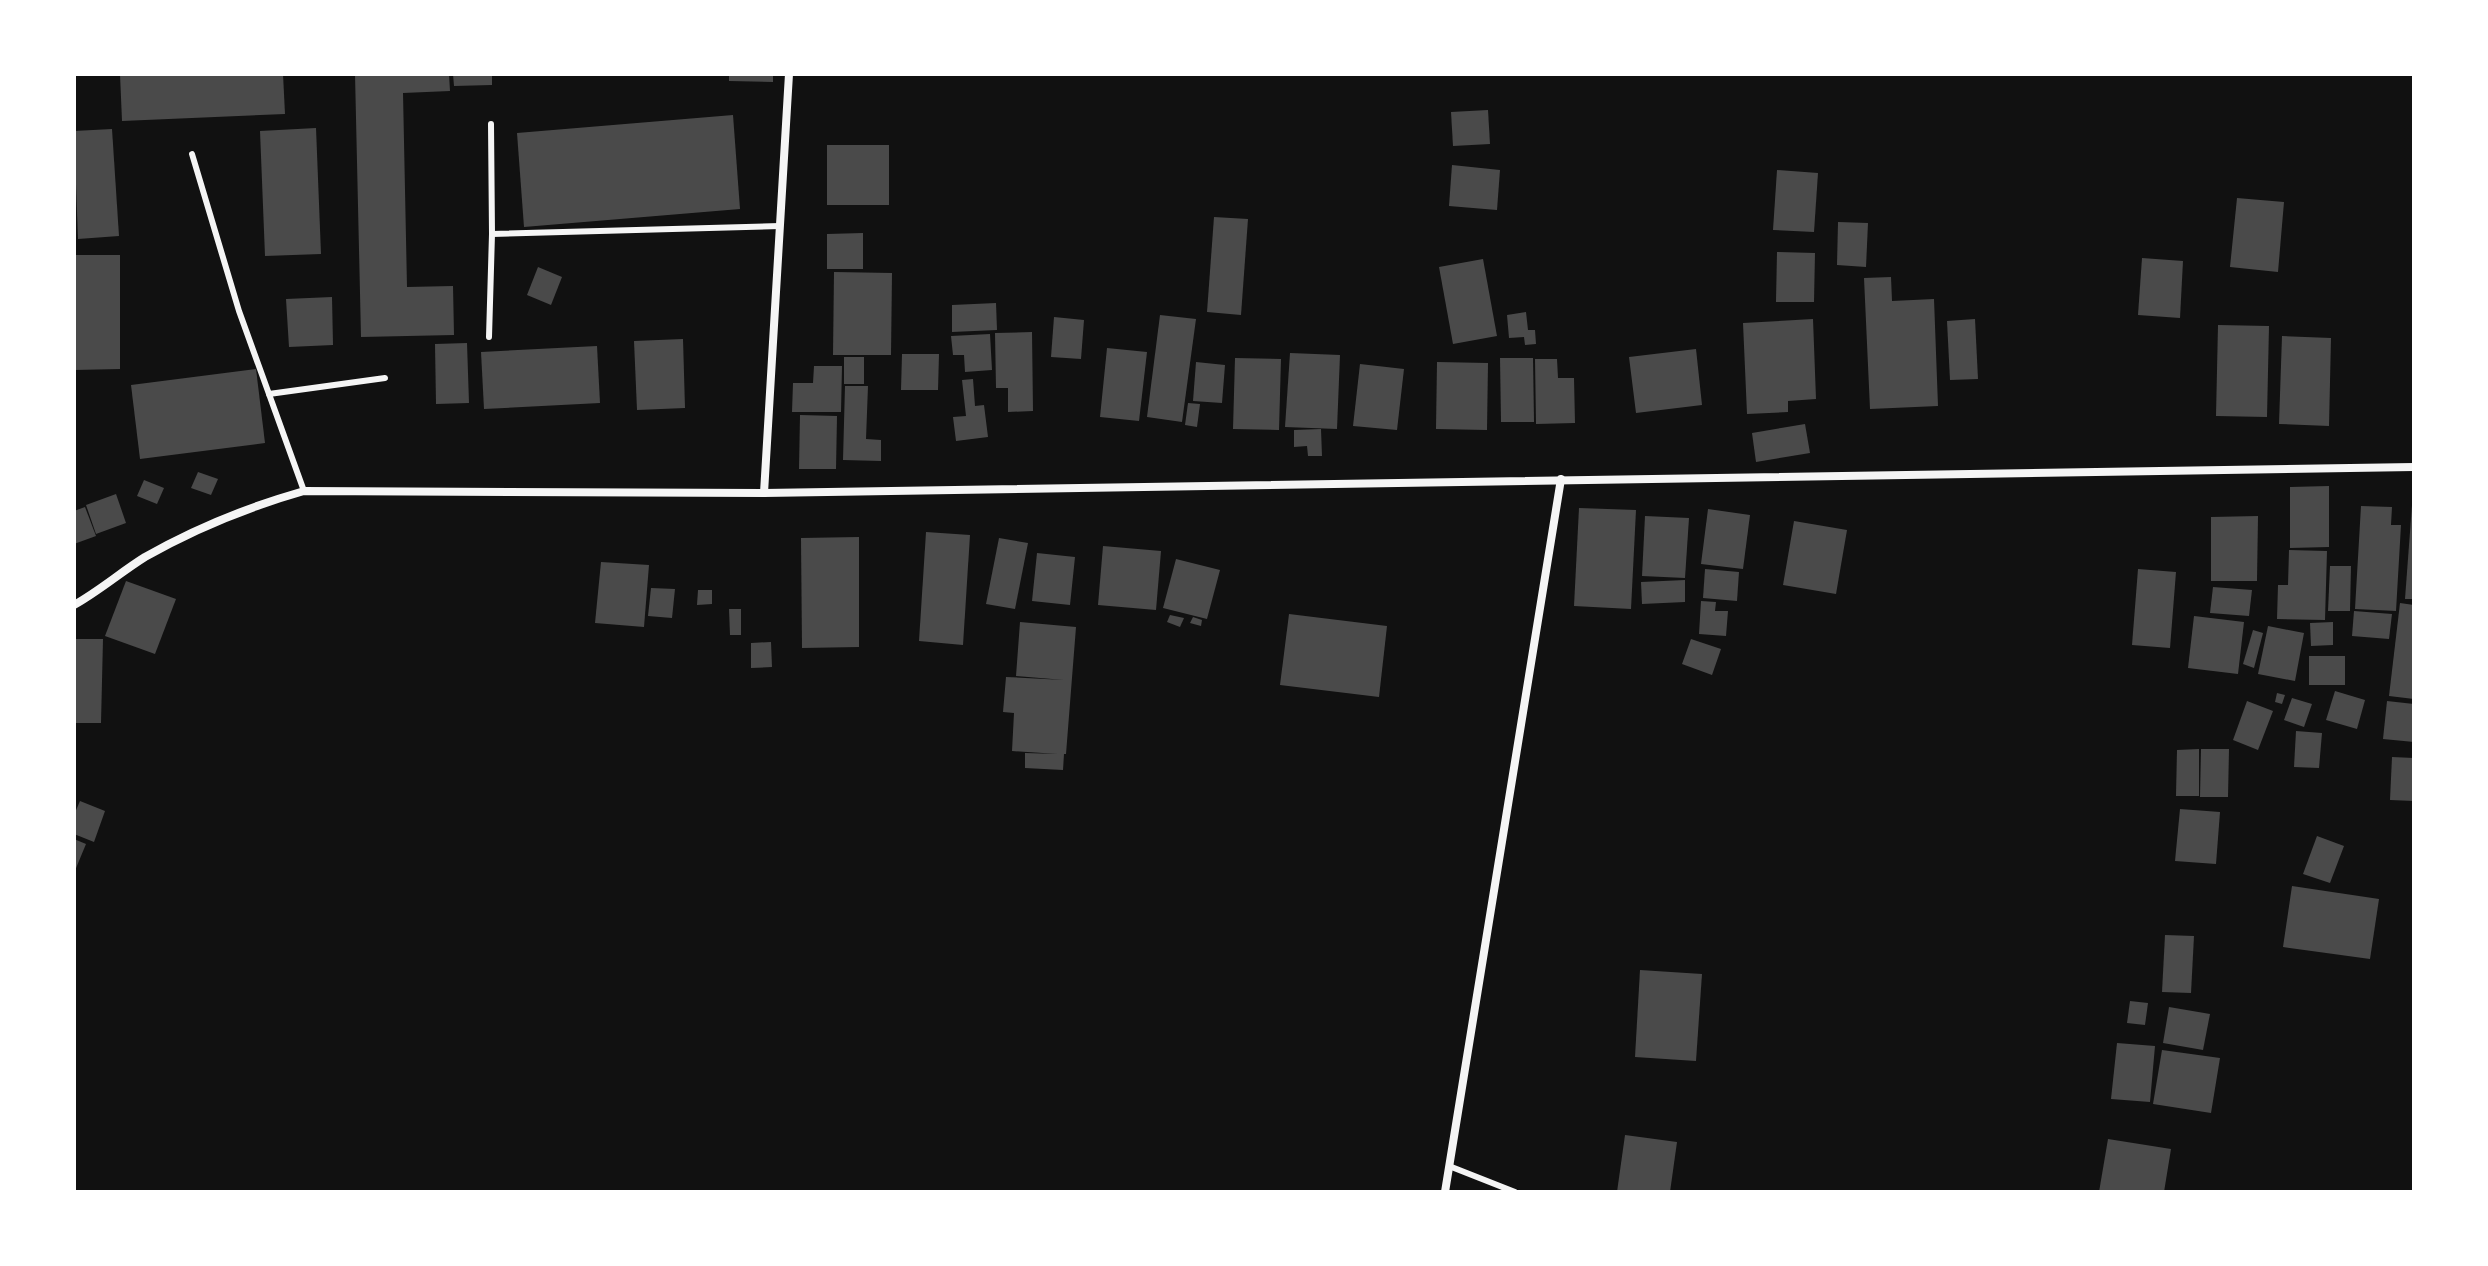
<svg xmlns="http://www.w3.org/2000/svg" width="2488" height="1266" font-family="'Alegreya Sans',sans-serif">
<rect width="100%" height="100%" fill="#111"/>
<g fill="#4a4a4a">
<polygon points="120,74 283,74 285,114 122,121"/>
<polygon points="355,74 449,74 450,91 403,93 407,287 453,286 454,335 361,337"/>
<polygon points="453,74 492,74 492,85 454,86"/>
<polygon points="729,74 773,74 773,82 729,81"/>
<polygon points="1488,110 1490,144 1453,146 1451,112"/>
<polygon points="733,115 740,209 524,227 517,133"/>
<polygon points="316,128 321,254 265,256 260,131"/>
<polygon points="112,129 119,236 78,239 74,131"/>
<rect x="827" y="145" width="62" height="60"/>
<polygon points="1452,165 1500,170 1497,210 1449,206"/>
<polygon points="1777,170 1818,173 1814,232 1773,230"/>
<polygon points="2237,198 2284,202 2278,272 2230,267"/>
<polygon points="1214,217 1248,219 1241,315 1207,312"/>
<polygon points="1838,222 1868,223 1866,267 1837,265"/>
<polygon points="863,233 863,269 827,269 827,234"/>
<polygon points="1777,252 1815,253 1814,302 1776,302"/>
<polygon points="74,255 120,255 120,369 74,370"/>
<polygon points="2142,258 2183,261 2180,318 2138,315"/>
<polygon points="1483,259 1497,336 1453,344 1439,267"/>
<polygon points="538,267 562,277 551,305 527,295"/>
<polygon points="834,272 892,273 891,355 833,355"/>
<polygon points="1891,277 1892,301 1934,299 1938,406 1870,409 1864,278"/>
<polygon points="332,297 333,345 289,347 286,299"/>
<polygon points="996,303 997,330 952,332 952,305"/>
<polygon points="1526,312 1528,330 1535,330 1536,344 1525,345 1524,337 1509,338 1507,315"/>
<polygon points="1160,315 1196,319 1182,422 1147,417"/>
<polygon points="1054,317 1084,320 1081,359 1051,357"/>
<polygon points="1813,319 1816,399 1788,401 1788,412 1747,414 1743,323"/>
<polygon points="1975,319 1978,379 1950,380 1947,321"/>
<polygon points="2218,325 2269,326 2267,417 2216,416"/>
<polygon points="1032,332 1033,411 1008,412 1008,388 996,388 995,333"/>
<polygon points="990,334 992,370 965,372 964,355 953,355 951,336"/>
<polygon points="2282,336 2331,338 2329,426 2279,424"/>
<polygon points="683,339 685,408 637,410 634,341"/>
<polygon points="467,343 469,403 436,404 435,344"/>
<polygon points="597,346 600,403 484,409 481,352"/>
<polygon points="1107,348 1147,352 1139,421 1100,417"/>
<polygon points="1696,349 1702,405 1636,413 1629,357"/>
<polygon points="1290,353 1340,355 1337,429 1285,427"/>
<polygon points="902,354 939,354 938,390 901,390"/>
<rect x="844" y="357" width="20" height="27"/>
<polygon points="1235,358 1281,359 1279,430 1233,429"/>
<polygon points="1500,358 1533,358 1534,422 1501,422"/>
<polygon points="1535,359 1557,359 1558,378 1574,378 1575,423 1536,424"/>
<polygon points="1196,362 1225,365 1222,403 1193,401"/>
<polygon points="1437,362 1488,363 1487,430 1436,429"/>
<polygon points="1360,364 1404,369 1397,430 1353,426"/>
<polygon points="814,366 842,366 841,412 792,412 793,383 813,383"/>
<polygon points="256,369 265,443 140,459 131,385"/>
<polygon points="973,379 975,406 984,405 988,437 956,441 953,417 966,416 962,380"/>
<polygon points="845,386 868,386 866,439 881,440 881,461 843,460"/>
<polygon points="1188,403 1200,404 1197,427 1185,425"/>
<polygon points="800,415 837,416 836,469 799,469"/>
<polygon points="1805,424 1810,453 1756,462 1752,433"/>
<polygon points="1321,429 1322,456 1308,456 1307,446 1294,447 1294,430"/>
<polygon points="198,472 218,479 211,495 191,488"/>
<polygon points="144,480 164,488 157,504 137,496"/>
<polygon points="2329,486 2329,547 2290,548 2290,487"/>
<polygon points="116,494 126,523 96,534 86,505"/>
<polygon points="2412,505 2414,505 2414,599 2405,599"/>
<polygon points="2361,506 2392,507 2391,525 2401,525 2396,611 2355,609"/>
<polygon points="85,507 96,536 74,544 74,511"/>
<polygon points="1579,508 1636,510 1631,609 1574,606"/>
<polygon points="1708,509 1750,515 1743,569 1701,564"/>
<polygon points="1645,516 1689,518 1685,578 1642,576"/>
<polygon points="2258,516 2257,581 2211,581 2211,517"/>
<polygon points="1794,521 1847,530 1836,594 1783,585"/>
<polygon points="926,532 970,535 963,645 919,641"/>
<polygon points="859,537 859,647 802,648 801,538"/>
<polygon points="999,538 1028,543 1015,609 986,604"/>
<polygon points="1103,546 1161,551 1156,610 1098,605"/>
<polygon points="2289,550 2327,551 2325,620 2277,619 2278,585 2288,585"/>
<polygon points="1037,553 1075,557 1070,605 1032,601"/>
<polygon points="1176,559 1220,570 1207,619 1163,608"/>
<polygon points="601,562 649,565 644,627 595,623"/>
<polygon points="2330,566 2351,566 2350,611 2328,611"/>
<polygon points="1705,569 1739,572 1737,601 1703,598"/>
<polygon points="2138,569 2176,572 2170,648 2132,645"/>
<polygon points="1685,580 1685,602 1642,604 1641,582"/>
<polygon points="126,581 176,599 155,654 105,636"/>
<polygon points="2213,587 2252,590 2249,616 2210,613"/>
<polygon points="651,588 675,589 672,618 648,616"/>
<polygon points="698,590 712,590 712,604 697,605"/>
<polygon points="1701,601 1716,602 1715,611 1728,611 1726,636 1699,634"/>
<polygon points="2400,603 2414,605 2414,699 2389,696"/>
<polygon points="729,609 741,609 741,635 730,635"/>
<polygon points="2354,611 2392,614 2389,639 2352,636"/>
<polygon points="1289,614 1387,626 1379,697 1280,685"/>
<polygon points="1170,615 1184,618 1180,627 1167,622"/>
<polygon points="2194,616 2244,622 2238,674 2188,668"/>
<polygon points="1193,617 1202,620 1201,626 1190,623"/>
<polygon points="1020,622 1076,627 1066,754 1064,754 1063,770 1025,768 1025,753 1058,754 1012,751 1014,713 1003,712 1006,677 1064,680 1016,676"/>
<polygon points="2333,622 2333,645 2311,646 2310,623"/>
<polygon points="2268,626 2304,633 2295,681 2258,674"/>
<polygon points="2253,630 2263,633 2254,668 2243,664"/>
<polygon points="74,639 103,639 101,723 74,723"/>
<polygon points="1691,639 1721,649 1712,675 1682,664"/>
<polygon points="771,642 772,667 751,668 751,643"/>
<rect x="2309" y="656" width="36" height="29"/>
<polygon points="2335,691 2365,700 2357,729 2326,720"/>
<polygon points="2277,693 2285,695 2282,704 2275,702"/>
<polygon points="2292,698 2312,704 2304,727 2284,720"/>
<polygon points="2247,701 2273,711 2258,750 2233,740"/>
<polygon points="2387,701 2414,704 2414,742 2383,739"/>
<polygon points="2296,731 2322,733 2319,768 2294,767"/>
<polygon points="2199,749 2199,796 2176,796 2177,750"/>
<polygon points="2201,749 2229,749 2228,797 2200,797"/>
<polygon points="2392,757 2414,758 2414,801 2390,800"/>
<polygon points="80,801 105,811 94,842 74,834 74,815"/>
<polygon points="2180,809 2220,812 2216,864 2175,861"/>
<polygon points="2317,836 2344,846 2330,883 2303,874"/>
<polygon points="74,839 86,844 74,873"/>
<polygon points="2292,886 2379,899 2370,959 2283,947"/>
<polygon points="2165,935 2194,936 2191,993 2162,992"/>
<polygon points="1640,970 1702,974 1696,1061 1635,1057"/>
<polygon points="2130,1001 2148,1003 2145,1025 2127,1023"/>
<polygon points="2169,1007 2210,1014 2203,1050 2163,1043"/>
<polygon points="2117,1043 2155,1046 2150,1102 2111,1099"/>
<polygon points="2162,1050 2220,1058 2211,1113 2153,1104"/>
<polygon points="1625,1135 1677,1142 1670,1192 1617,1192"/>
<polygon points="2108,1139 2171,1149 2164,1192 2099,1192"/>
</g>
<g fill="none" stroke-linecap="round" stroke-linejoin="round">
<g stroke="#f5f5f5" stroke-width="6">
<polyline points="192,154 239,311 304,491"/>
<polyline points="492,234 780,226"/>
<polyline points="489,337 492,234 491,124"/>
<polyline points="269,394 385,378"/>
<polyline points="1449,1166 1515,1192"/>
</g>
<g stroke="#f5f5f5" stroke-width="8">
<polyline points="764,493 789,74"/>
<path d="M 74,605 C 99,591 121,572 145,557 C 196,528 248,507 304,491 L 764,493 L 2414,467"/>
<polyline points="1445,1192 1561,479"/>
</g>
</g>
<rect width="2488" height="1266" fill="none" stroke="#ffffff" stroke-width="152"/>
</svg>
